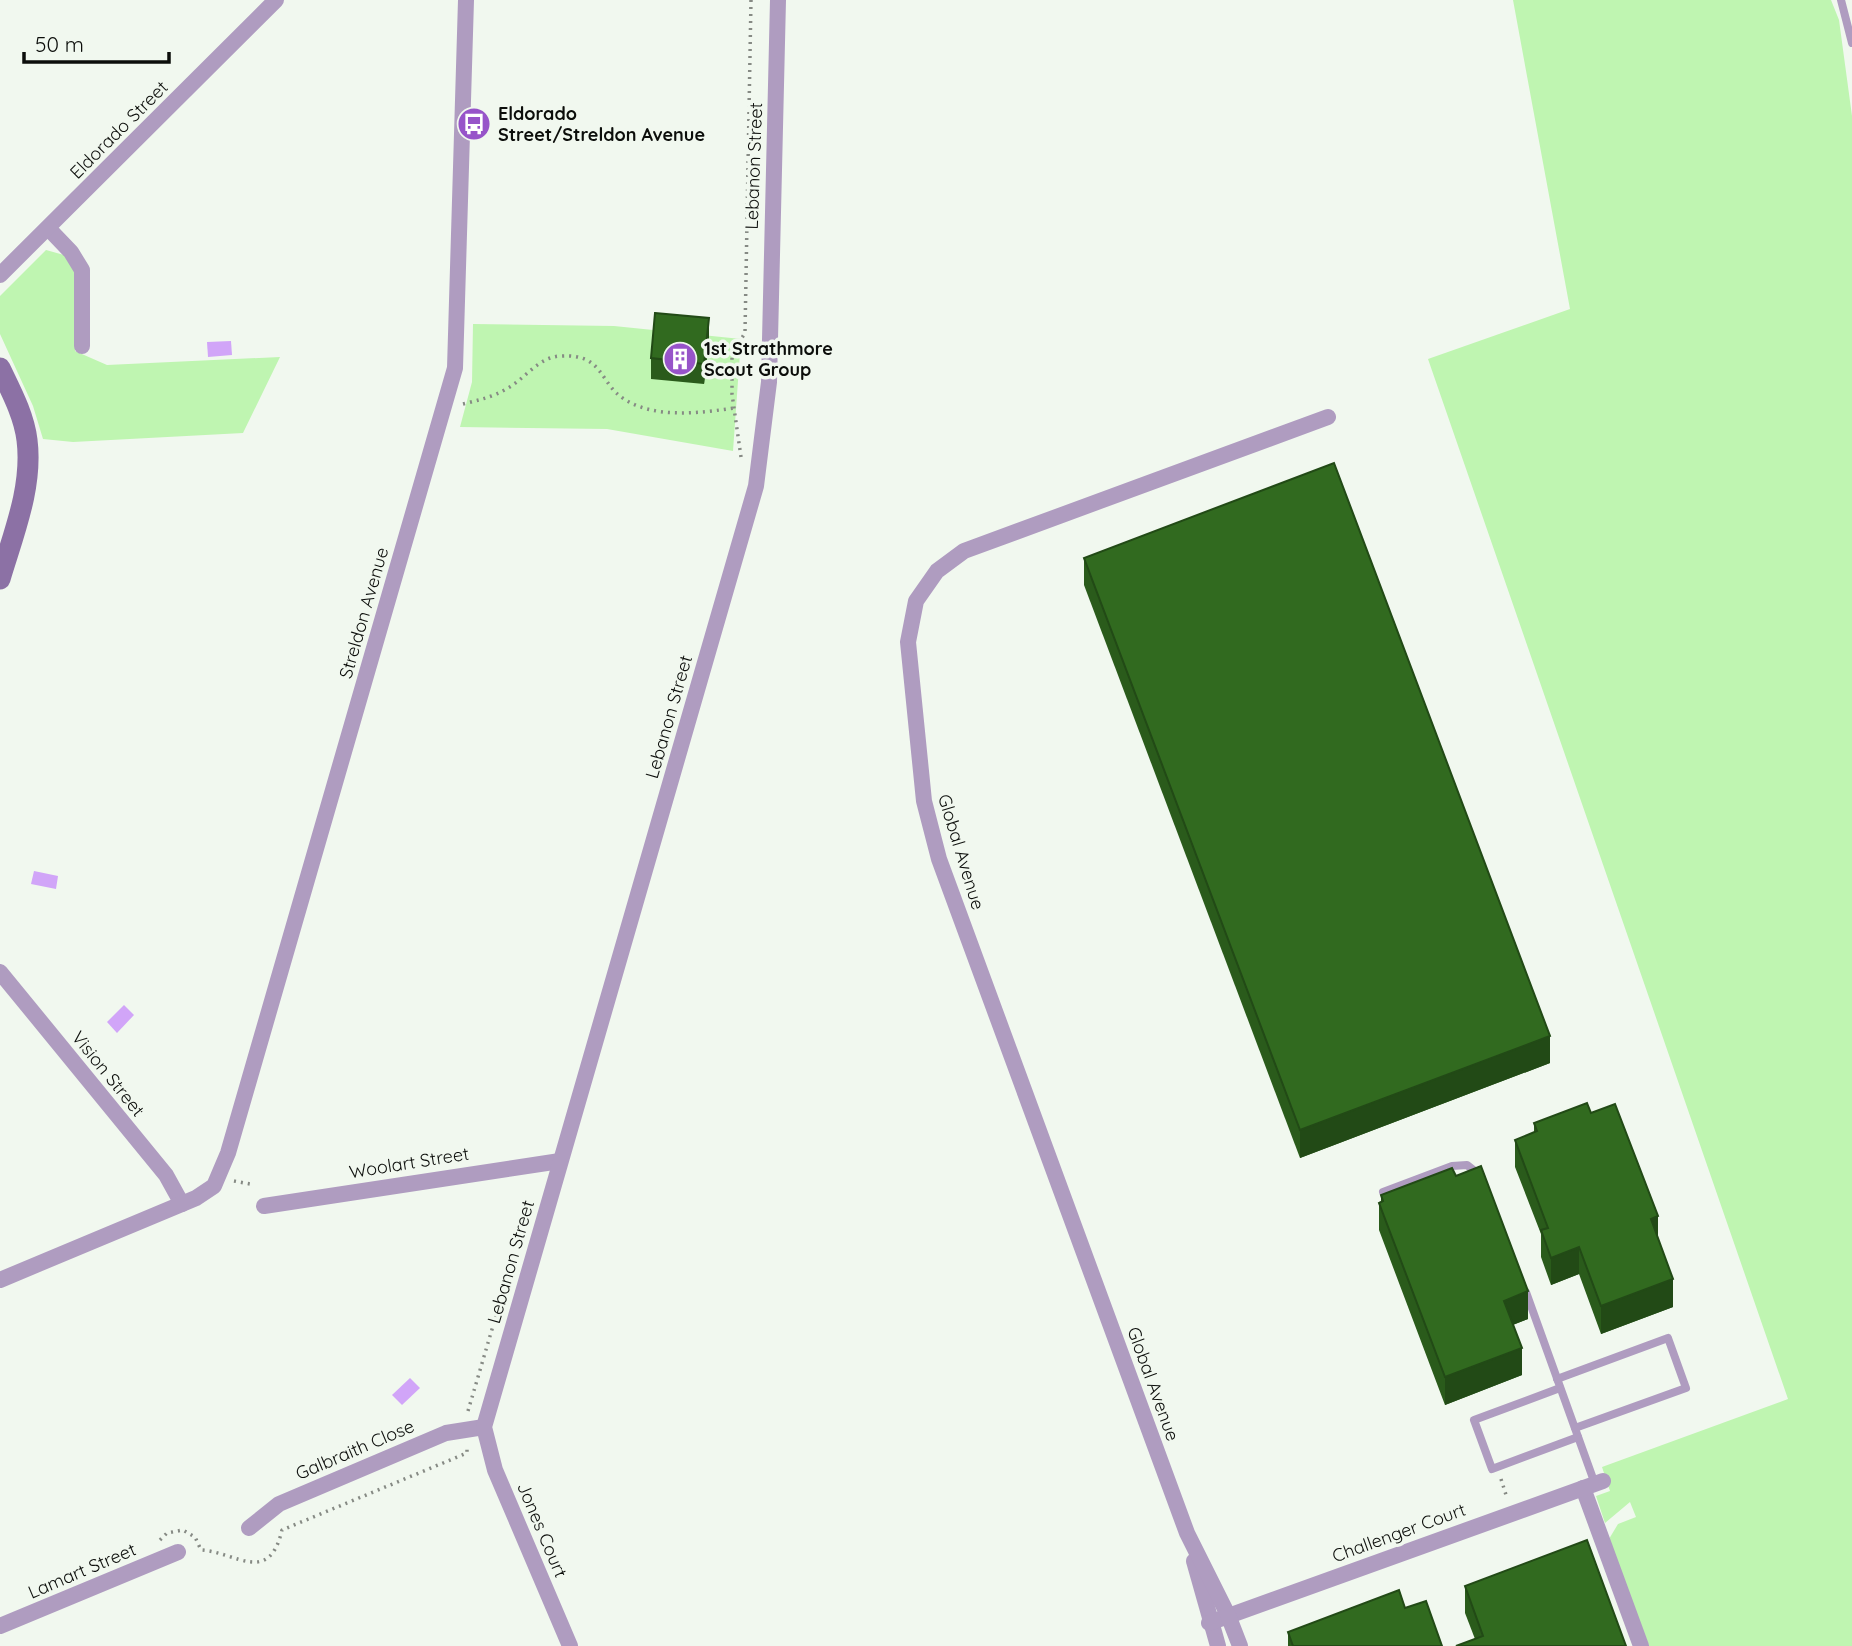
<svg xmlns="http://www.w3.org/2000/svg" width="1852" height="1646" font-family="Quicksand,sans-serif">
<rect width="100%" height="100%" fill="#f1f8ef"/>
<g fill="#bff5b1">
<polygon points="1513,0 1831,0 1839,20 1852,116 1852,1646 1649,1646 1609,1539 1618,1524 1636,1517 1630,1502 1605,1523 1596,1496 1610,1491 1602,1467 1788,1399 1428,359 1570,309"/>
<polygon points="46,250 64,255 76,274 75,351 107,365 280,357 243,433 73,442 43,439 33,406 0,334 0,296"/>
<polygon points="473,324 614,326 741,339 733,451 607,429 460,427 472,382"/>
</g>
<g fill="#d1a5f8">
<polygon points="231,341 232,355 208,357 207,342"/>
<polygon points="34,871 58,876 56,889 31,884"/>
<polygon points="124,1005 134,1015 117,1033 107,1022"/>
<polygon points="410,1378 420,1388 402,1405 392,1395"/>
</g>
<g fill="none" stroke-linecap="round" stroke-linejoin="round">
<g stroke="#868a84" stroke-width="3.5" stroke-dasharray="2 5" stroke-linecap="butt">
<path d="M 463,404 C 479,400 493,397 508,388 C 526,378 539,356 562,356 C 604,354 599,383 624,399 C 655,419 700,413 734,408"/>
<polyline points="741,457 732,394 732,346 738,344 745,333 751,0"/>
<polyline points="234,1181 250,1184"/>
<polyline points="468,1411 515,1251"/>
<polyline points="1501,1479 1507,1498"/>
<path d="M 160,1540 L 167,1533 L 183,1530 L 195,1537 L 201,1550 C 236,1552 269,1586 282,1530 L 467,1453 L 467,1447"/>
</g>
<g stroke="#af9cc0" stroke-width="8">
<polyline points="1841,0 1852,43"/>
<polyline points="1383,1192 1452,1166 1467,1165 1481,1176"/>
<polyline points="1526,1292 1595,1484"/>
<polyline points="1557,1379 1668,1338 1686,1388 1575,1428"/>
<polyline points="1560,1388 1474,1420 1492,1469 1578,1437"/>
</g>
<g stroke="#af9cc0" stroke-width="16">
<polyline points="48,228 71,252 82,270 82,346"/>
<polyline points="0,275 276,0"/>
<polyline points="0,972 166,1175 182,1204"/>
<polyline points="264,1206 560,1161"/>
<polyline points="0,1280 196,1198 214,1186 228,1153 455,368 466,0"/>
<polyline points="1583,1488 1641,1646"/>
<polyline points="249,1528 279,1504 446,1433 484,1427"/>
<polyline points="1194,1561 1218,1646"/>
<polyline points="1209,1623 1603,1481"/>
<polyline points="0,1626 178,1552"/>
<polyline points="570,1646 495,1470 484,1427 756,486 769,382 778,0"/>
<polyline points="1240,1646 1228,1615 1187,1533 939,859 924,801 908,642 916,601 937,571 964,551 1328,417"/>
</g>
<path stroke="#8c71a5" stroke-width="21" d="M 0,368 C 11,391 24,415 27,440 C 33,487 13,535 0,579"/>
</g>
<g fill="#2a5b1b">
<polygon points="709,339 704,384 651,379 651,358"/>
<polygon points="1084,558 1550,1063 1300,1158 1084,585"/>
<polygon points="1591,1113 1658,1238 1673,1307 1601,1334 1579,1274 1551,1285 1541,1257 1541,1234 1515,1167 1515,1140 1534,1132 1534,1123"/>
<polygon points="1456,1176 1528,1319 1513,1325 1522,1375 1445,1405 1379,1230 1379,1203 1381,1202 1381,1195"/>
<polygon points="1465,1586 1626,1646 1475,1639 1465,1613"/>
<polygon points="1405,1608 1442,1646 1288,1646 1288,1632"/>
</g>
<g fill="#224a16">
<polygon points="709,318 709,339 704,384 704,364"/>
<polygon points="1550,1036 1550,1063 1300,1158 1300,1130"/>
<polygon points="1658,1216 1658,1244 1651,1219"/>
<polygon points="1579,1247 1579,1274 1551,1285 1551,1258"/>
<polygon points="1673,1279 1673,1307 1601,1334 1601,1306"/>
<polygon points="1528,1291 1528,1319 1504,1328 1504,1301"/>
<polygon points="1522,1348 1522,1375 1445,1405 1445,1377"/>
</g>
<g fill="#316a1f" stroke="#224a16" stroke-width="2">
<polygon points="655,313 709,318 704,364 651,358"/>
<polygon points="1334,463 1550,1036 1300,1130 1084,558"/>
<polygon points="1587,1103 1591,1113 1615,1104 1658,1216 1651,1219 1673,1279 1601,1306 1579,1247 1551,1258 1541,1230 1548,1228 1515,1140 1537,1131 1534,1123"/>
<polygon points="1481,1166 1528,1291 1504,1301 1522,1348 1445,1377 1379,1203 1383,1201 1381,1195 1452,1168 1456,1176"/>
<polygon points="1587,1540 1626,1646 1456,1646 1483,1636 1465,1586"/>
<polygon points="1399,1590 1405,1608 1426,1601 1442,1646 1293,1646 1288,1632"/>
</g>
<defs>
<symbol id="bus-disc" viewBox="-11 -11 22 22"><circle r="9.5" fill="#9754c9" stroke="#f1f8ef"/><path d="M-5-6H5V4H4V6H2V4H-2V6H-4V4H-5ZM-3.5-4V0h7V-4ZM-3.5 1.2v1.5H-2V1.2ZM2 1.2v1.5H3.5V1.2Z" fill="#fff"/></symbol>
<symbol id="building-disc" viewBox="-11 -11 22 22"><circle r="9.5" fill="#9754c9" stroke="#f1f8ef"/><path d="M-4-6H4V6H1V3H-1V6H-4ZM-2.5-4.3h1.7v1.8h-1.7ZM.8-4.3h1.7v1.8H.8ZM-2.5-1h1.7V.8h-1.7ZM.8-1h1.7V.8H.8Z" fill="#fff"/></symbol>
</defs>
<g fill-rule="evenodd">
<use href="#bus-disc" x="455" y="105" width="38" height="38"/>
<use href="#building-disc" x="661" y="340" width="38" height="38"/>
</g>
<g text-anchor="middle" stroke-width="7" stroke-linejoin="round" paint-order="stroke">
<g font-size="18" font-weight="bold" fill="#0c0e0b" stroke="#f1f8ef" text-anchor="start">
<text x="498" y="120">Eldorado<tspan x="498" dy="21">Street/Streldon Avenue</tspan></text>
<text x="704" y="355">1st Strathmore<tspan x="704" dy="21">Scout Group</tspan></text>
</g>
<g font-size="18" fill="#0c0e0b" stroke="#f1f8ef">
<text transform="translate(119 130) rotate(-45)" y="6">Eldorado Street</text>
<text transform="translate(754 166) rotate(-88)" y="6">Lebanon Street</text>
<text transform="translate(364 613) rotate(-74)" y="6">Streldon Avenue</text>
<text transform="translate(669 717) rotate(-74)" y="6">Lebanon Street</text>
<text transform="translate(961 852) rotate(73)" y="6">Global Avenue</text>
<text transform="translate(108 1074) rotate(51)" y="6">Vision Street</text>
<text transform="translate(409 1163) rotate(-9)" y="6">Woolart Street</text>
<text transform="translate(511 1262) rotate(-74)" y="6">Lebanon Street</text>
<text transform="translate(1153 1384) rotate(70)" y="6">Global Avenue</text>
<text transform="translate(355 1450) rotate(-23)" y="6">Galbraith Close</text>
<text transform="translate(542 1530) rotate(67)" y="6">Jones Court</text>
<text transform="translate(1399 1533) rotate(-20)" y="6">Challenger Court</text>
<text transform="translate(82 1571) rotate(-23)" y="6">Lamart Street</text>
</g>
</g>
<path d="M24 52v10h145v-10" fill="none" stroke="#0c0e0b" stroke-width="3.5"/>
<text x="35" y="52" font-size="21" fill="#0c0e0b" stroke="#f1f8ef" stroke-width="5" paint-order="stroke">50 m</text>
</svg>
